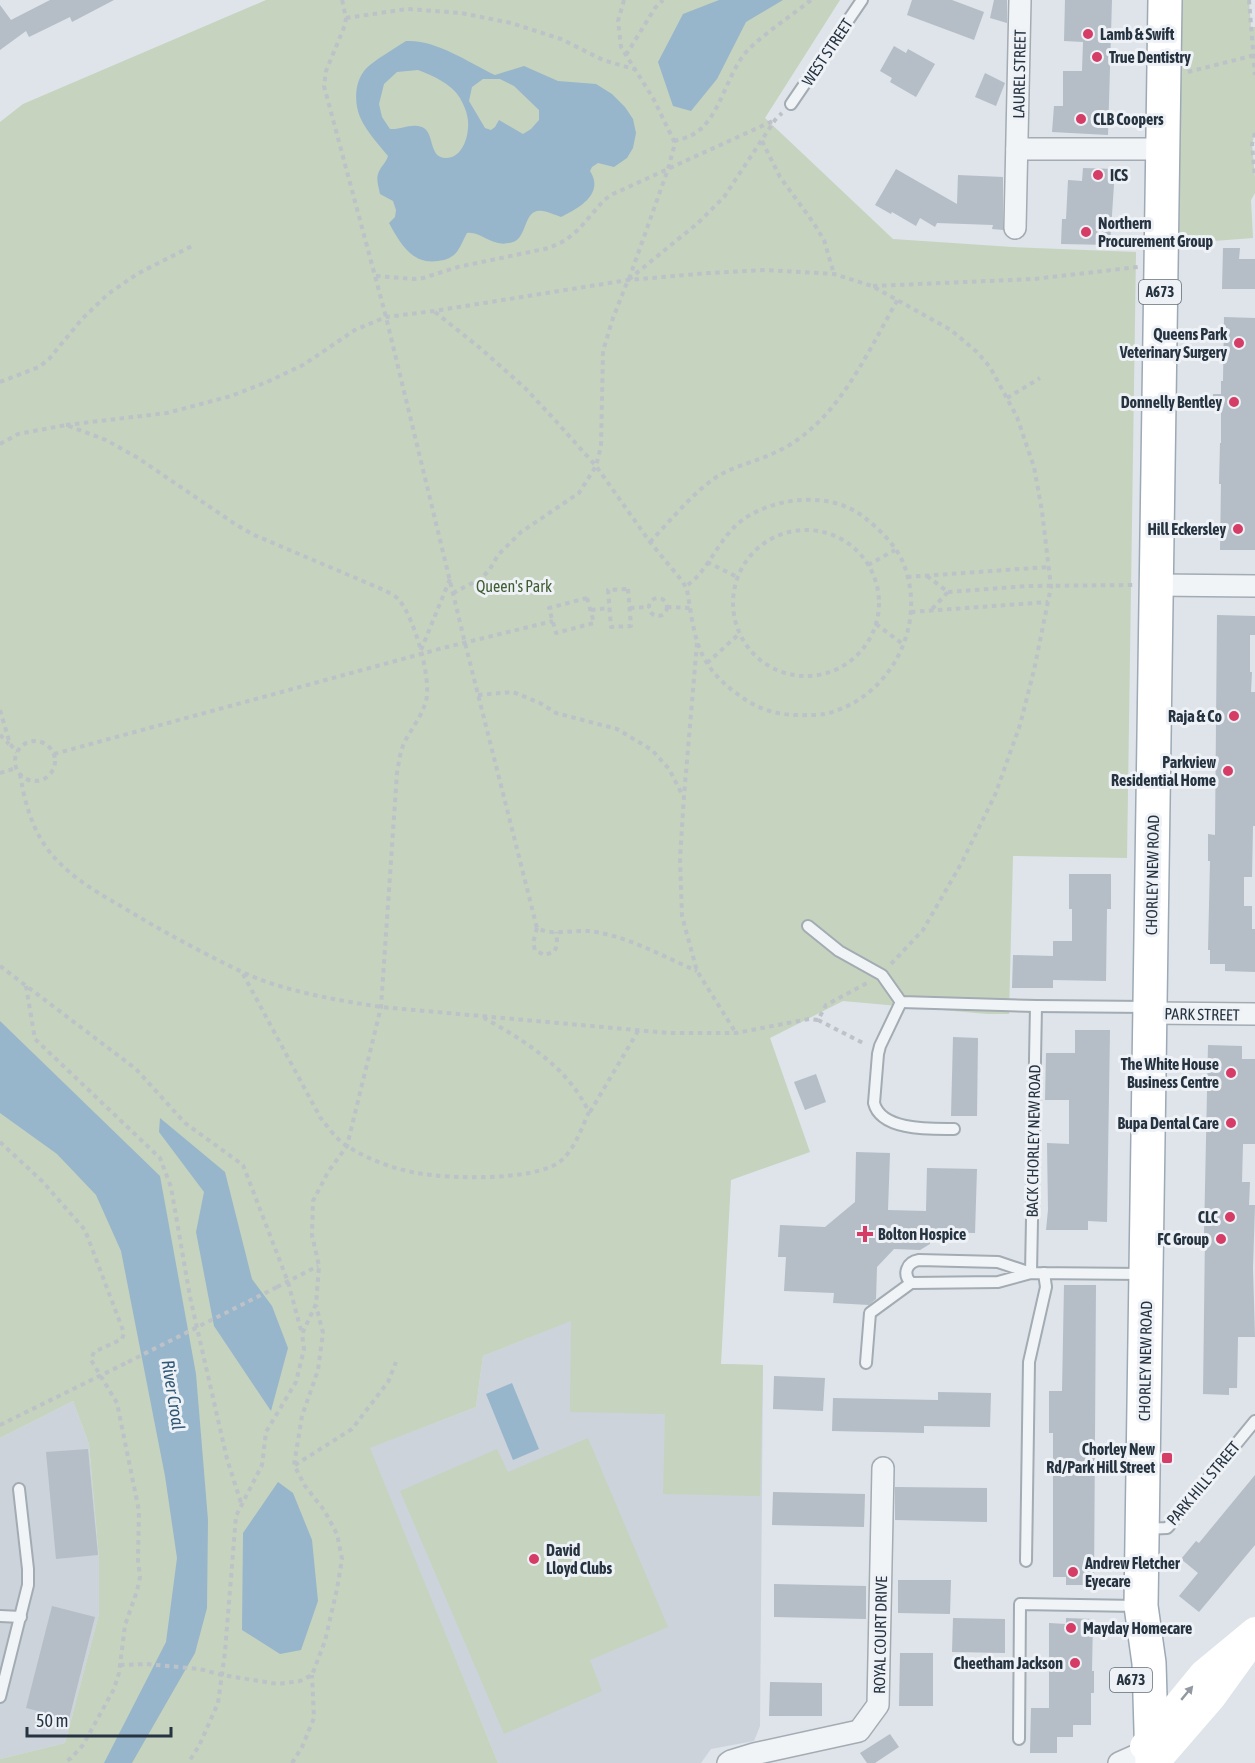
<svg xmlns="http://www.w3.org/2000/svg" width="1255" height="1763" font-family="'Asap Condensed',sans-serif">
<rect width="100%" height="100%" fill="#dee4e9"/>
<g fill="#ccd3db">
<polygon points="572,1320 665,1363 763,1365 760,1726 754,1741 711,1749 701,1763 498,1763 369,1448 476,1407 483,1356"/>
<polygon points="73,1401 89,1444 99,1559 99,1614 65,1743 0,1759 0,1438"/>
</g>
<g fill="#c6d3bf">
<polygon points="266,0 840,0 765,118 893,239 1012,247 1136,252 1127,858 1013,856 1009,1014 987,1014 843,1001 770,1038 810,1152 731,1180 721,1364 763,1365 760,1496 663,1494 665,1414 570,1412 571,1321 483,1356 476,1407 370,1448 498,1763 0,1763 0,1759 65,1743 99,1614 99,1559 89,1444 73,1401 0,1438 0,122 23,104"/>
<polygon points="1165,0 1249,0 1251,27 1255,27 1255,133 1252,144 1255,177 1255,193 1251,200 1253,238 1161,245"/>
<polygon points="588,1438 668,1627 590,1660 602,1691 504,1734 400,1491 497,1449 508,1472"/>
</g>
<g fill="#97b6cb" fill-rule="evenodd">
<polygon points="719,0 783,0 746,22 717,79 691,111 673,106 658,62 683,14"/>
<path d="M 406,41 C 435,39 468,62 495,75 L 524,66 L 558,81 L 596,84 L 612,94 L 625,107 L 633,119 L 636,133 L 633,148 L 627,158 L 614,167 L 598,163 L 592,167 L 590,171 C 605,194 578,209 561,217 C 555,215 549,212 543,211 C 523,207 528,237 513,242 C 491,249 483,231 467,233 C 463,240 460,249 455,254 C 449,259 445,260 438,261 C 412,265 400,243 389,223 L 395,217 L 396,210 L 393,201 L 380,194 C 379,188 376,180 378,174 C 380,167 386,163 388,156 C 378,144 366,131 360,117 C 353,100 355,76 370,65 C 381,56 394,49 406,41 ZM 418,70 C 433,76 451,83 460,98 C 462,102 466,109 467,115 C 471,129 465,159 445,158 C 428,157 435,132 422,127 C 410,123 401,130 390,129 L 382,117 L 379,104 L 384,84 L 397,72 ZM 483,79 L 500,79 L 514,86 L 539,110 L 539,120 L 531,129 L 523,134 L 499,120 L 495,127 L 491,130 L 485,128 L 469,101 L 472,87 Z"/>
<polygon points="0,1021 160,1176 196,1374 208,1520 207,1608 195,1653 132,1763 104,1763 166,1642 177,1558 165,1476 121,1251 96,1195 57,1154 0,1113"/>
<polygon points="160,1118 225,1172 252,1279 272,1306 288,1348 271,1411 214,1326 196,1232 204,1192 159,1132"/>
<polygon points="512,1383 539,1449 513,1460 486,1394"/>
<polygon points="278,1482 293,1493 312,1540 318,1601 301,1650 280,1654 242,1630 243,1533"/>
</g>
<g fill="#b5bdc6">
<polygon points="50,0 114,0 72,22 70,17 29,37 26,31 0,50 0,5 11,20"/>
<polygon points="912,0 952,0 984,12 974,40 907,15"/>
<polygon points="994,0 1007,0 1007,23 990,18"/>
<polygon points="1065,0 1112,0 1108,135 1052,132 1054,106 1063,106 1063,71 1082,71 1083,42 1064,41"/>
<polygon points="894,46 906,53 908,49 935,64 916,97 890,82 892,78 880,71"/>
<polygon points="985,73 1005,83 996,106 975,97"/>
<polygon points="1083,168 1115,169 1110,245 1061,244 1062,219 1066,219 1068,180 1082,181"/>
<polygon points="896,169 957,204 958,175 1003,177 1003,230 992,229 993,225 937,223 935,227 920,218 916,226 892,212 891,214 875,205"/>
<polygon points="1223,248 1240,248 1239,259 1255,259 1255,289 1222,289"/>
<polygon points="1224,317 1255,318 1255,550 1220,550 1221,484 1219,484 1220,443 1221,443 1221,411 1213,411 1213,394 1221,394 1221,381 1223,381"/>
<polygon points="1217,615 1255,616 1255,635 1250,635 1250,672 1252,672 1251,692 1255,692 1255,826 1253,826 1252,877 1244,877 1244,906 1252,906 1252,929 1255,929 1255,972 1225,971 1225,964 1210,964 1210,950 1208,950 1210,861 1208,861 1208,834 1215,835"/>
<polygon points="1069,874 1111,874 1111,909 1107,909 1106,981 1053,980 1053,988 1012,988 1013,955 1053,956 1053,941 1072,941 1072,909 1069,909"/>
<polygon points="1075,1030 1110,1030 1107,1222 1088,1221 1088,1230 1046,1230 1048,1210 1047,1143 1069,1144 1069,1100 1045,1100 1046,1053 1075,1053"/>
<polygon points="953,1037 978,1038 977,1116 951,1116"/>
<polygon points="1208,1045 1242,1046 1242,1059 1255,1059 1255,1144 1243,1144 1242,1182 1250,1182 1249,1205 1255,1205 1253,1268 1255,1337 1238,1337 1237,1388 1229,1388 1229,1395 1203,1394 1205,1235 1204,1235"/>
<polygon points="816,1074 826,1102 805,1110 794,1082"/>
<polygon points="856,1152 890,1153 888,1210 926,1211 927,1168 977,1169 975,1233 930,1232 930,1244 920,1250 894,1249 877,1267 876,1299 869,1305 833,1303 834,1293 784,1291 786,1257 778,1257 780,1225 825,1227 855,1202"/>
<polygon points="1064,1285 1096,1285 1094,1585 1066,1585 1066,1577 1053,1577 1053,1433 1049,1433 1049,1391 1062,1391"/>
<polygon points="774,1376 825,1378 823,1411 773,1409"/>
<polygon points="938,1392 991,1393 990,1427 924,1426 924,1433 832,1431 833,1398 938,1400"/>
<polygon points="88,1449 98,1555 56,1559 46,1452"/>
<polygon points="1255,1475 1255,1545 1199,1612 1179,1596 1198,1573 1181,1559 1196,1541 1199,1543"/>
<polygon points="895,1487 987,1488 987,1522 895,1520"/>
<polygon points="773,1492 865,1494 864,1527 772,1525"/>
<polygon points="898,1580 951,1580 950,1614 898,1613"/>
<polygon points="774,1584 866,1586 866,1619 774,1617"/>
<polygon points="52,1606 95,1617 69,1719 26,1708"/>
<polygon points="953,1618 1005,1619 1005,1653 952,1652"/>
<polygon points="1066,1618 1093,1619 1092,1671 1094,1671 1094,1693 1091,1693 1091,1725 1073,1725 1073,1737 1057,1737 1057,1753 1030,1753 1031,1708 1049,1708 1049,1623 1066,1624"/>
<polygon points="900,1653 933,1653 933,1706 899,1706"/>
<polygon points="770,1682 822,1683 822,1716 769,1716"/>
<polygon points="890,1734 899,1747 875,1763 867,1763 860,1753"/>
</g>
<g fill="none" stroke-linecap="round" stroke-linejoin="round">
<defs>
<g id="lane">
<polyline points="791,104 862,0"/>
<polyline points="808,926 839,951 882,975 901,1002 1036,1006 1148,1007"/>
<path d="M 901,1002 L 880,1046 L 878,1054 L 874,1103 C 881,1131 931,1129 954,1129"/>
<path d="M 1031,1273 L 998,1262 L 919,1260 C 907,1262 902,1274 911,1283 L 998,1282 L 1031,1273 L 1143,1274"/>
<polyline points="1031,1273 1036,1006"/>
<polyline points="866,1363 870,1313 911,1283"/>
<polyline points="1144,1529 1167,1528 1169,1526 1255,1421"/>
<polyline points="1026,1561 1029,1362 1046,1287 1044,1273"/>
<polyline points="0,1616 21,1617"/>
<polyline points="0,1697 28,1585 28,1569 19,1489"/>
<polyline points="1019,1739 1020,1604 1137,1606"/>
</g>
<g id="street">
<polyline points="1017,149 1162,149"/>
<polyline points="1015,228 1020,0"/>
<polyline points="1156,585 1255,586"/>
<polyline points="1150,1013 1255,1014"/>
<polyline points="728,1763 731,1761 754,1754 859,1731 878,1705 883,1468"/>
<polyline points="1119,1763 1137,1755"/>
</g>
<polyline id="primary" points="1152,1763 1149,1663 1141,1606 1165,0"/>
</defs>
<use href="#lane" stroke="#a3abb3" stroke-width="14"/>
<use href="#street" stroke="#a3abb3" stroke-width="24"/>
<use href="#primary" stroke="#9da9b5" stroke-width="36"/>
<g stroke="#bcc2c7" stroke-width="4" stroke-dasharray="4.5 4.5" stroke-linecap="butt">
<path d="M 342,0 L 346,18 L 345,25 L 326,71 L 324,86 L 386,317 L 465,643 L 537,928 C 551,936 572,930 588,931 C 626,935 662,956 697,971"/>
<polyline points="624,0 618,21 621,47 653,98 674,141 674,147 668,169 629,279"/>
<polyline points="1249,0 1255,75"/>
<polyline points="346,18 407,9 461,13 511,23 561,39 603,60 634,69"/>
<polyline points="626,55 655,8 663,0"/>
<polyline points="1188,72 1255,55"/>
<polyline points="1255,133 1252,144 1255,177"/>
<path d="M 674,141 C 680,139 687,138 692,135 C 720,121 726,73 748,50 C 766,32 791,16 811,0"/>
<polyline points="762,141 780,177 813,222 824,240 834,274"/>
<polyline points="376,276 414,279 423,278 458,267 549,248 566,240 579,229 604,200 613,194 775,120"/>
<polyline points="873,286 1034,279 1138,267"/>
<path d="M 435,312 L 480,348 L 525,388 L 554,419 L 596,466 L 650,542 L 683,582 L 687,590 C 691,612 693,636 703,656 C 712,674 727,687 743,698 C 763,712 784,716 807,715 C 813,715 820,715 825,714 C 889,699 928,627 904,565 C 897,546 879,529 864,517 C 833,493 785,496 752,514 C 719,531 713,568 685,587"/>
<polyline points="0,382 39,367 49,359 82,319 108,294 137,274 194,245"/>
<polyline points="1007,398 1040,378"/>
<polyline points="66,425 167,413 231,396 267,382 303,365 355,330 386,317 434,311 628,280 709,273 765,270 834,274 872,286 951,330 977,352 990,367 1017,417 1034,467 1042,511 1051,587 1034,670 1020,725 995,795 961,864 923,930 889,966"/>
<path d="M 0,444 L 18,434 L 66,425 L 106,440 L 138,458 L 235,524 L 254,535 L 384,590 C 389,593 396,596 399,600 C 414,617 432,679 426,701 C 422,716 412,728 405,741 C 400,751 399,762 397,773 L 381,1007 L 347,1146 L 328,1172 L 313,1201 L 312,1235 L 319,1266 L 316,1304 L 302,1334 L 304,1349 L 296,1382 L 266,1432 L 262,1465 L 236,1516 L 225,1652 L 218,1703 L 199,1746 L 188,1763"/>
<circle cx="806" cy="603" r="73"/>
<path d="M 650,542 C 670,521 692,494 715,478 C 733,466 755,462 774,453 C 788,447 801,438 812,428 C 848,397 874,341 898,299"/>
<polyline points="707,562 737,577"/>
<polyline points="868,565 895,550"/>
<polyline points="927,576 948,592 932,609"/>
<polyline points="907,577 1048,567"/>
<polygon points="628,589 631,626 611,627 608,590"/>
<polyline points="948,592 1028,586 1133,585"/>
<polyline points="453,593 482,578 490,569 498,555 521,532 579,493 596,466 601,446 603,351 613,318 628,280 698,223 724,197 775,120 782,113"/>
<polygon points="587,598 594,623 556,633 549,608"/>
<circle cx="658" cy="607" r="9"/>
<polyline points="667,607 691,608"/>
<polyline points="630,608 649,607"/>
<polyline points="591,610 609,608"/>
<polyline points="911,612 1048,602"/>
<polyline points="876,624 904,645"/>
<polyline points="697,643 684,796 680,858 682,916 697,971 736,1033"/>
<polyline points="421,650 450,579"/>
<polyline points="707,663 739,634"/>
<polyline points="478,695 513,692 540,703 556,713 617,729 652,750 669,769 683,796"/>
<polyline points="0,710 10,744 17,752"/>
<polyline points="0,735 9,744"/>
<circle cx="35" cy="761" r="20"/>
<polyline points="54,754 443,648 553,621"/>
<polyline points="0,773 16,768"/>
<path d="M 20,774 C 24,799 31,826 46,847 C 65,874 96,892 124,908 C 152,925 179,940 208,955 C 228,965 248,976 270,983 C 306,995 343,1001 381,1007 L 669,1033 L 736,1033 L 809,1019 L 818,1020 L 826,1005 L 867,983"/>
<path d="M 537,928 L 533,943 L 535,950 L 544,955 L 554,952 C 558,945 557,940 556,932"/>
<polyline points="0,966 136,1069 185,1123 243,1165 288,1282 302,1334"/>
<path d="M 243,974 L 320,1117 C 328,1127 337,1141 349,1147 C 369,1160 394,1169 417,1173 C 450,1179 530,1181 558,1163 C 574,1152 581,1129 589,1112 C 567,1067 527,1042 484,1018"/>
<polyline points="26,986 35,1039 160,1158 171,1187 190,1297 227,1459 242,1506"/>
<polyline points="818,1020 865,1044"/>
<polyline points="590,1112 638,1031"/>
<polyline points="0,1142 42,1181 85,1230 124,1333 122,1339 94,1352 91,1360 117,1403 139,1511 138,1560 140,1577 137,1591 125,1625 119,1673 114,1689 83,1745 71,1758 64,1763"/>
<polyline points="277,1287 318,1266"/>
<polyline points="0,1425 128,1362"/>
<polyline points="295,1465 352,1429 388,1382 396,1362"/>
<polyline points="120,1665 146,1664 200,1669 222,1675 278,1684 300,1681 312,1675 325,1641 337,1589 342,1559 337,1534 324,1510 305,1486 294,1465 302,1416 318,1370 323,1333 316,1305"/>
<polyline points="292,1763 302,1747 314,1718 312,1675"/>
</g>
<use href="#lane" stroke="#f1f4f7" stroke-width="10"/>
<use href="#street" stroke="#f1f4f7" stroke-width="21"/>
<g stroke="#fff" stroke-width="28">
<polyline points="1144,1746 1203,1674 1255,1631"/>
<polyline points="1155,1763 1212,1697 1243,1654"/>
</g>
<use href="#primary" stroke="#fff" stroke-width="33"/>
<polyline stroke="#bcc2c7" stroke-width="4" stroke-dasharray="4.5 4.5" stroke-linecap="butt" points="128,1362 277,1287"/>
</g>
<defs><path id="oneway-solid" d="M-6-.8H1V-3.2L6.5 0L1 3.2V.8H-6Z" transform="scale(1.5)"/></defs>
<use fill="#9299a0" href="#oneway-solid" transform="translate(1187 1693) rotate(-50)"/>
<g fill="#d53c66" stroke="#eef2f6" stroke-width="2">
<circle cx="1088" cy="34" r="6"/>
<circle cx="1097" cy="57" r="6"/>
<circle cx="1081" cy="119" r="6"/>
<circle cx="1098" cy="175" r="6"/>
<circle cx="1086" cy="232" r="6"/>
<circle cx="1239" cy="343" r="6"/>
<circle cx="1234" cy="402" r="6"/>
<circle cx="1238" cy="529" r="6"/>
<circle cx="1234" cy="716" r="6"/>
<circle cx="1228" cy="771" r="6"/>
<circle cx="1231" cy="1073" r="6"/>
<circle cx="1231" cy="1123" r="6"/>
<circle cx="1230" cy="1217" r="6"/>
<path d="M862 1225h6v6h6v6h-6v6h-6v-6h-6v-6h6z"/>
<circle cx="1221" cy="1239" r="6"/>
<rect x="1161" y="1452" width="12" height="12" rx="3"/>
<circle cx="534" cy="1559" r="6"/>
<circle cx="1073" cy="1572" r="6"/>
<circle cx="1071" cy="1628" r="6"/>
<circle cx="1075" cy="1663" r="6"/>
</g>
<g text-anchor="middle" stroke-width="6" stroke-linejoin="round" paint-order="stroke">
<g fill="#eef2f6" stroke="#626c77" stroke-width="1.5">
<rect x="1139" y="280" width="42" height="24" rx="4.5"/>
<rect x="1110" y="1668" width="42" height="24" rx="4.5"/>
</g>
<g font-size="15" font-weight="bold" fill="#263340">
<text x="1160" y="297">A673</text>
<text x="1131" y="1685">A673</text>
</g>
<g font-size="16" font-weight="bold" fill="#263340" stroke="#eef2f6" text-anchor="end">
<text x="1100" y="40" text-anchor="start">Lamb &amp; Swift</text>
<text x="1109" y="63" text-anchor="start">True Dentistry</text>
<text x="1093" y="125" text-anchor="start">CLB Coopers</text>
<text x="1110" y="181" text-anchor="start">ICS</text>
<text x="1098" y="229" text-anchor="start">Northern<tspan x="1098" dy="18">Procurement Group</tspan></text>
<text x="1227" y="340">Queens Park<tspan x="1227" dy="18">Veterinary Surgery</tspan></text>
<text x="1222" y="408">Donnelly Bentley</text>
<text x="1226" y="535">Hill Eckersley</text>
<text x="1222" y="722">Raja &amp; Co</text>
<text x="1216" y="768">Parkview<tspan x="1216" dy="18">Residential Home</tspan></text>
<text x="1219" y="1070">The White House<tspan x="1219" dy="18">Business Centre</tspan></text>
<text x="1219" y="1129">Bupa Dental Care</text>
<text x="1218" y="1223">CLC</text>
<text x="878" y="1240" text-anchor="start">Bolton Hospice</text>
<text x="1209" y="1245">FC Group</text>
<text x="1155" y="1455">Chorley New<tspan x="1155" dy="18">Rd/Park Hill Street</tspan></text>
<text x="546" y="1556" text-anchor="start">David<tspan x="546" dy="18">Lloyd Clubs</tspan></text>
<text x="1085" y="1569" text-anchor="start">Andrew Fletcher<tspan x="1085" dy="18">Eyecare</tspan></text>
<text x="1083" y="1634" text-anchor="start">Mayday Homecare</text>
<text x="1063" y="1669">Cheetham Jackson</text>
</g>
<g font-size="16" fill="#263340" stroke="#eef2f6">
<text transform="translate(827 52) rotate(-56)" y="6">WEST STREET</text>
<text transform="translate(1019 74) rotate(-89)" y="6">LAUREL STREET</text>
<text transform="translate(1152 875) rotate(-89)" y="6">CHORLEY NEW ROAD</text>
<text transform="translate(1202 1014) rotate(1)" y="6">PARK STREET</text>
<text transform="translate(1033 1141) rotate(-89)" y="6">BACK CHORLEY NEW ROAD</text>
<text transform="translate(1145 1361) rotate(-89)" y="6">CHORLEY NEW ROAD</text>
<text transform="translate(1203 1483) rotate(-50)" y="6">PARK HILL STREET</text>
<text transform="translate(880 1635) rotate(-89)" y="6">ROYAL COURT DRIVE</text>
</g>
<g font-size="16" fill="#405d33" stroke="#eef2f6">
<text x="514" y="592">Queen's Park</text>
</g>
<g font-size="18" font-style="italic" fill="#2f5776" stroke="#eef2f6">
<text transform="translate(173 1395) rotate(81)" y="6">River Croal</text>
</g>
</g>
<path d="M27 1727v9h144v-9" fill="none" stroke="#263340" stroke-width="3"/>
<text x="36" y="1727" font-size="18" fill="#263340" stroke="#eef2f6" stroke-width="4.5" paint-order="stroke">50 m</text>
</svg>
